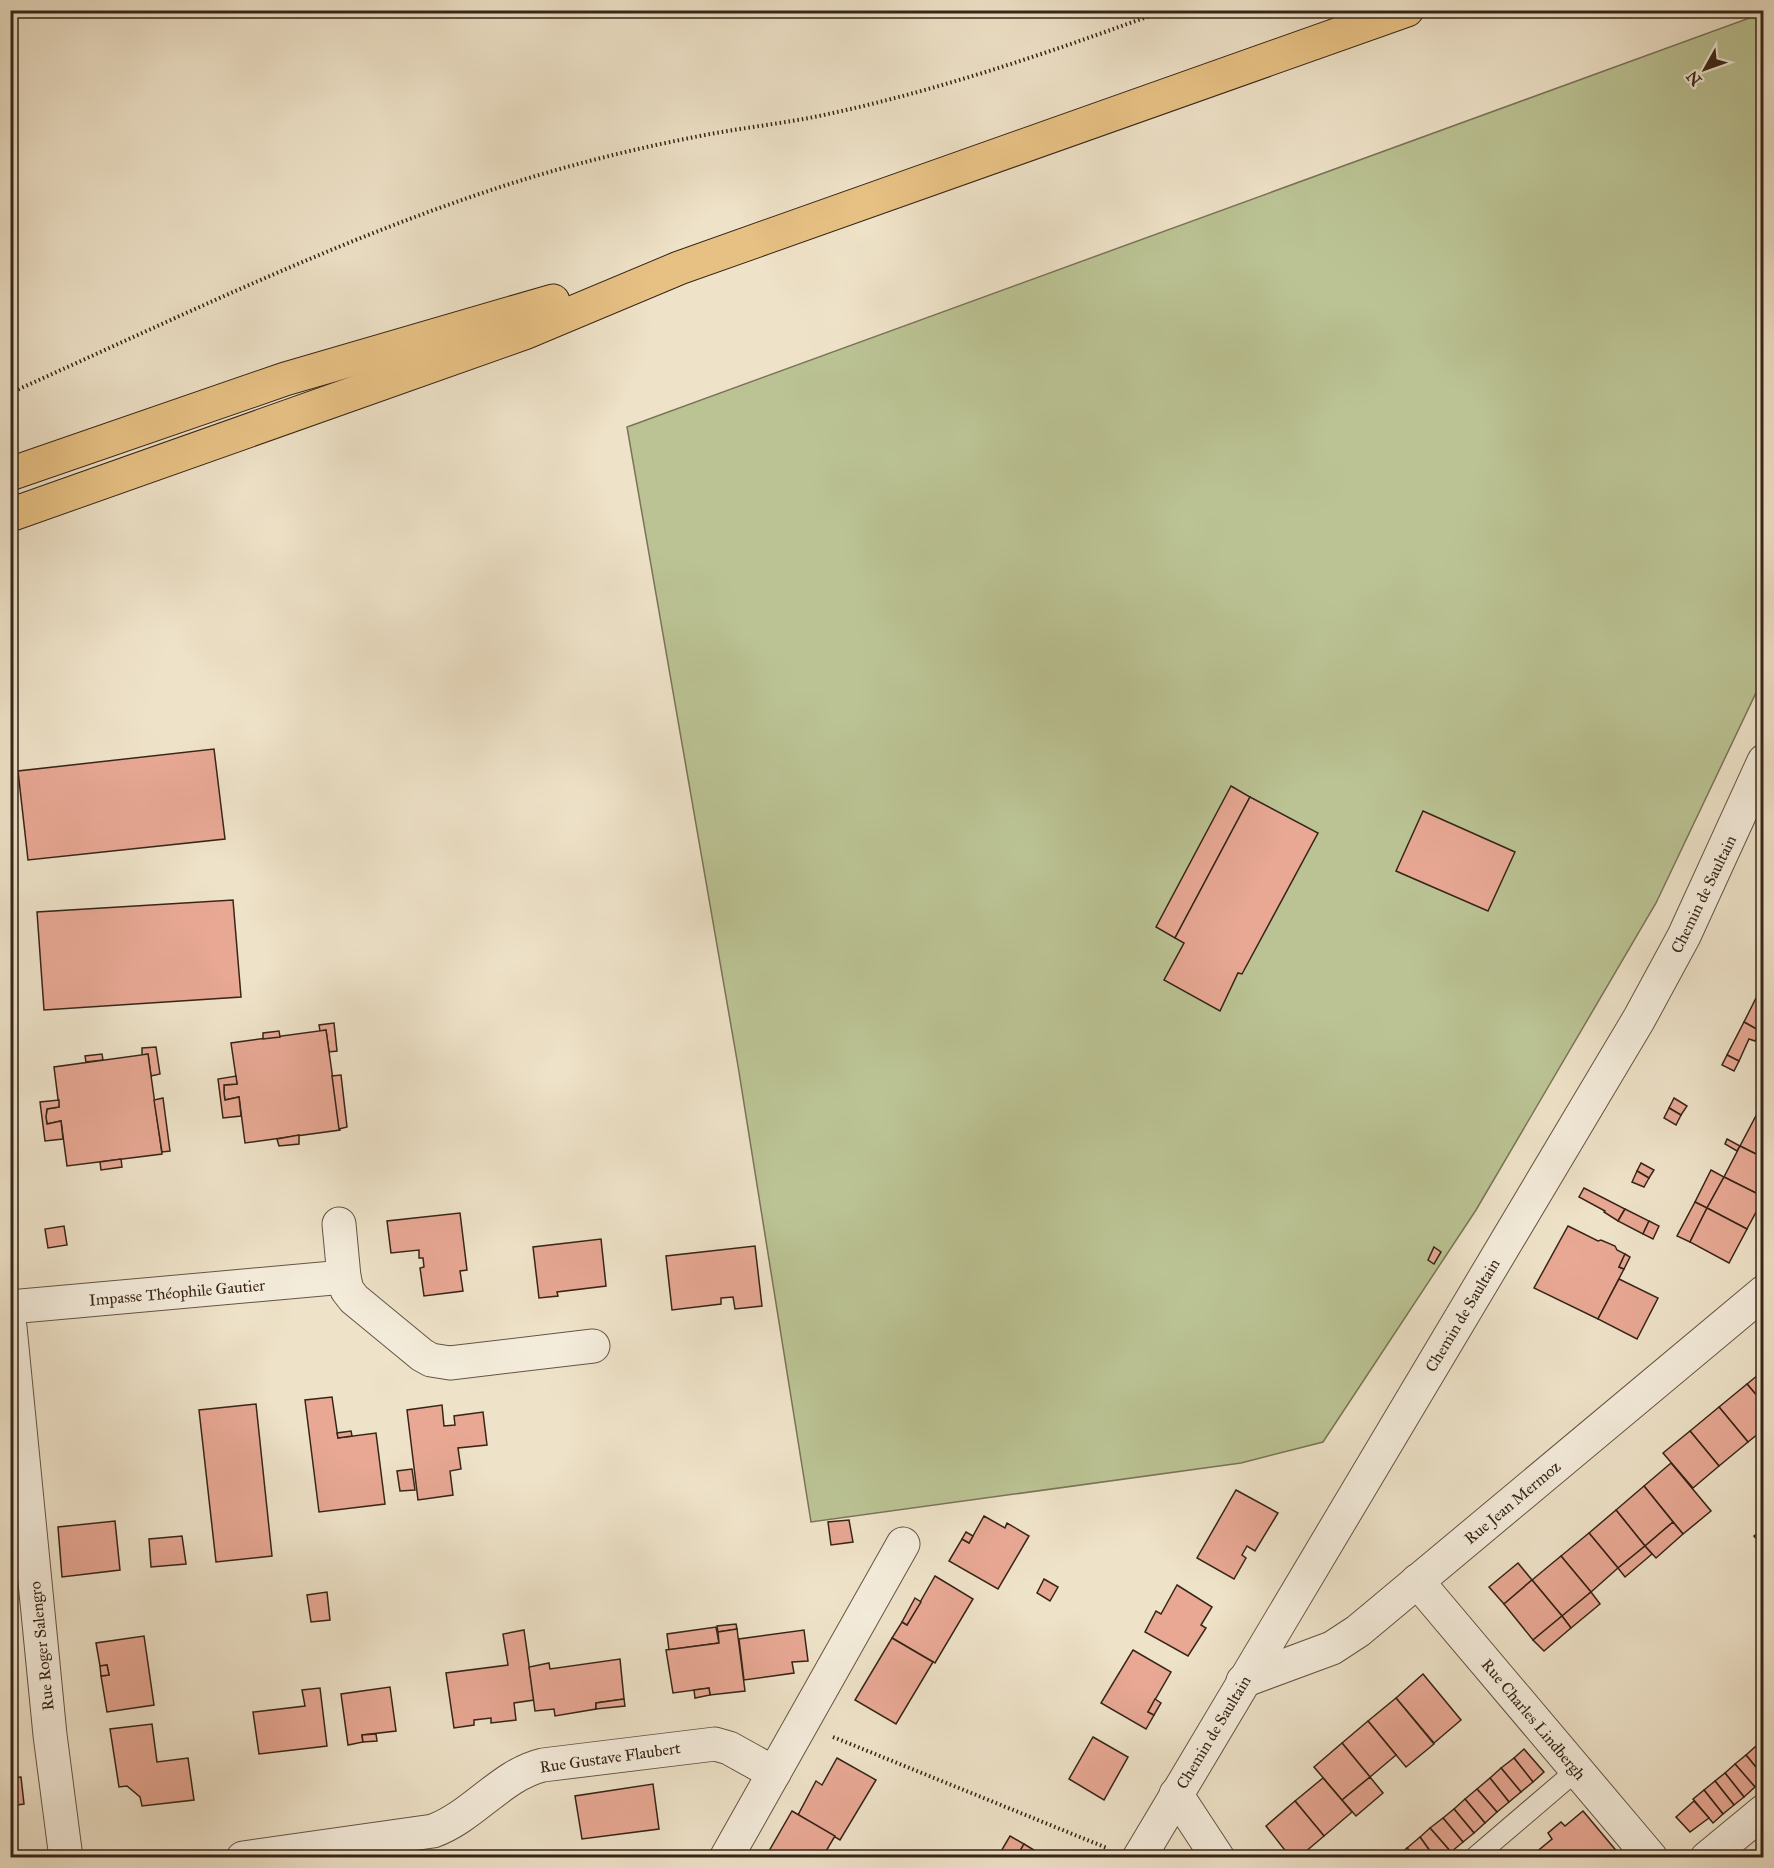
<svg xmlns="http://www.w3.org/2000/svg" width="1774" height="1868" font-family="'IM FELL Great Primer',serif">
<rect width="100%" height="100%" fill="#eee2c8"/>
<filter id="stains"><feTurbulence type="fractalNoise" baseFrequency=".00333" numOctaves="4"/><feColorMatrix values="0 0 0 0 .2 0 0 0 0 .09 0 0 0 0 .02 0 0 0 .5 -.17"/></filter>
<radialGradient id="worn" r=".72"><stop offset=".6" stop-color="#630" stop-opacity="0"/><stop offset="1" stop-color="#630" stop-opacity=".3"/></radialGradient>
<polygon fill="#bbc394" stroke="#797456" stroke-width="1.5" points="1763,13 1763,678 1656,903 1476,1210 1323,1442 1241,1463 811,1522 738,1066 627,427"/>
<g fill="#e8a894" stroke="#372517" stroke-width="1.5">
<polygon points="214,749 225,839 28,860 18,771"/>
<polygon points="1231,786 1250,797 1175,938 1156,927"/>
<polygon points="1250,797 1318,833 1242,974 1238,973 1220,1011 1164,980 1184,943 1175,938"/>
<polygon points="1423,811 1515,852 1488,911 1396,871"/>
<polygon points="233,900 241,997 44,1010 37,912"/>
<polygon points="1761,988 1764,990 1762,1018 1764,1024 1760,1031 1744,1022"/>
<polygon points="1744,1022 1760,1031 1755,1041 1749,1039 1739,1061 1727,1055"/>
<polygon points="334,1023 337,1051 329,1052 326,1030 320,1031 319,1025"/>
<polygon points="326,1030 340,1130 245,1143 239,1097 225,1100 224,1093 224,1085 237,1084 231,1043"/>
<polygon points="279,1031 280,1037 263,1039 263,1033"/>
<polygon points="156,1047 160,1074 151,1076 148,1054 142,1055 142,1048"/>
<polygon points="102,1054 103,1060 86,1062 85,1056"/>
<polygon points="148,1054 162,1154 67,1166 61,1121 47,1124 46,1117 47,1109 59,1107 54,1067"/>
<polygon points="1727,1055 1739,1061 1734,1071 1722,1065"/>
<polygon points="341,1075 347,1127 339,1129 332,1076"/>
<polygon points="236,1076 237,1084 224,1085 224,1093 225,1100 239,1097 241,1116 223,1118 218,1079"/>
<polygon points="163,1098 170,1151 162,1152 154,1100"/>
<polygon points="1674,1098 1687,1106 1681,1115 1669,1108"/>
<polygon points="59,1100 59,1107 47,1109 46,1117 47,1124 61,1121 63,1139 45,1141 40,1102"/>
<polygon points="1669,1108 1681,1115 1676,1125 1664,1118"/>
<polygon points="1758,1112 1764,1115 1764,1158 1740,1146"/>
<polygon points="299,1135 299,1144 279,1146 277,1139"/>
<polygon points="1727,1139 1740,1146 1737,1151 1725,1144"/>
<polygon points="1740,1146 1764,1158 1764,1197 1724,1177"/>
<polygon points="121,1159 122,1167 101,1170 100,1162"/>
<polygon points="1641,1163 1654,1170 1649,1178 1637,1171"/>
<polygon points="1711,1170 1724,1177 1707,1208 1695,1202"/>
<polygon points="1637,1171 1649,1178 1644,1187 1632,1182"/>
<polygon points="1724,1177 1764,1197 1747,1229 1707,1208"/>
<polygon points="1584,1188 1625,1209 1618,1221 1604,1212 1605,1211 1579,1197"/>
<polygon points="1695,1202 1707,1208 1690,1242 1677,1236"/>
<polygon points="1707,1208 1747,1229 1729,1263 1690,1242"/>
<polygon points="1625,1209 1649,1221 1643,1234 1618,1221"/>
<polygon points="460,1213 467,1270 460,1271 463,1291 424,1296 420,1268 424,1267 423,1258 419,1258 419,1250 391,1253 387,1221"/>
<polygon points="1649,1221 1659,1226 1653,1239 1643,1234"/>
<polygon points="64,1226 67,1245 48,1248 45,1229"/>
<polygon points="1568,1226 1598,1241 1601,1240 1615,1246 1617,1250 1625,1254 1619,1267 1624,1269 1598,1319 1534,1288"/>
<polygon points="601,1239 606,1286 557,1292 558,1296 539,1298 533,1247"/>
<polygon points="755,1246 762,1306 735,1309 733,1297 721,1298 721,1304 672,1310 666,1256"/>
<polygon points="1434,1247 1441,1252 1434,1264 1428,1260"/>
<polygon points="1625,1254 1630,1257 1624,1269 1619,1267"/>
<polygon points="1619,1279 1658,1298 1637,1339 1598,1319"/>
<polygon points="1764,1370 1764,1404 1747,1384"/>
<polygon points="1747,1384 1764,1404 1764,1429 1748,1442 1719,1407"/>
<polygon points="332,1397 338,1438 376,1433 385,1504 319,1512 305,1400"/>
<polygon points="256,1404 272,1556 216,1562 199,1410"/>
<polygon points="442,1405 444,1426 455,1425 454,1416 483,1412 487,1445 458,1448 461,1469 450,1471 453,1495 418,1500 407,1410"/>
<polygon points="1719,1407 1748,1442 1719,1466 1690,1431"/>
<polygon points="351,1431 352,1436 338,1438 337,1433"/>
<polygon points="1690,1431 1719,1466 1693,1488 1663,1453"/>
<polygon points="1671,1463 1711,1511 1683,1534 1644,1486"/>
<polygon points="412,1469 415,1490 400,1491 397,1471"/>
<polygon points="1644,1486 1673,1522 1645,1546 1616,1510"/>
<polygon points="1236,1490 1278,1513 1255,1551 1247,1546 1242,1555 1246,1558 1234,1579 1197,1558"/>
<polygon points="1616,1510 1645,1546 1618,1568 1589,1533"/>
<polygon points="984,1516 1005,1528 1007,1523 1029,1536 998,1589 949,1561 962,1539 969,1543"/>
<polygon points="849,1520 853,1542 831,1545 828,1522"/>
<polygon points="115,1521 120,1570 62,1577 58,1527"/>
<polygon points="1673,1522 1683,1534 1656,1558 1645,1546"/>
<polygon points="1764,1528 1764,1542 1761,1544 1754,1536"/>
<polygon points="966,1532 973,1536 969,1543 962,1539"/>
<polygon points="1589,1533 1618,1568 1591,1592 1561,1556"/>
<polygon points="182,1536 186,1564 151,1567 149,1539"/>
<polygon points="1645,1546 1652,1554 1625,1577 1618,1568"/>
<polygon points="1561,1556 1591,1592 1562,1616 1532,1580"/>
<polygon points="1518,1563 1532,1580 1504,1604 1489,1587"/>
<polygon points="935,1576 973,1599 935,1663 892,1638 902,1622 907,1625"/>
<polygon points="1044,1579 1058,1587 1050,1601 1037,1593"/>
<polygon points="1532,1580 1562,1616 1533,1640 1504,1604"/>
<polygon points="1177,1585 1212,1607 1201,1625 1206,1628 1188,1656 1145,1632 1156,1611 1161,1614"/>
<polygon points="327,1592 330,1620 311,1622 307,1595"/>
<polygon points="1591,1592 1600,1604 1571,1628 1562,1616"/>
<polygon points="915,1598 921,1602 907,1625 902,1622"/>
<polygon points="1562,1616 1571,1628 1544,1651 1533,1640"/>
<polygon points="736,1624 737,1629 718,1632 717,1626"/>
<polygon points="716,1627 719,1643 669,1650 667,1634"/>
<polygon points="737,1629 745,1691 710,1695 709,1688 673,1693 666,1650 719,1643 718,1632"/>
<polygon points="524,1630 534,1700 514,1703 516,1720 491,1723 491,1718 474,1720 474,1725 454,1728 446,1673 508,1665 503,1634"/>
<polygon points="804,1630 808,1661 792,1662 794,1673 744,1680 739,1639"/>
<polygon points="144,1636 154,1705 107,1712 101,1676 109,1675 107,1665 100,1666 96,1643"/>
<polygon points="892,1638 933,1662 896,1724 855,1700"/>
<polygon points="1133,1650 1171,1672 1148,1712 1154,1715 1146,1729 1101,1703"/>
<polygon points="620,1659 624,1699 596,1703 596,1709 555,1716 554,1709 535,1711 529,1667 549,1663 550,1669"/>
<polygon points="107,1665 109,1675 101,1676 100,1666"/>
<polygon points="1423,1674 1461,1720 1434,1743 1396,1698"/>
<polygon points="390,1687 396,1731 362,1735 363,1742 348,1745 341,1694"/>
<polygon points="320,1688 327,1746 259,1754 253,1712 305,1706 302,1690"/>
<polygon points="709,1688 710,1695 695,1698 694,1690"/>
<polygon points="1396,1698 1434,1744 1406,1767 1368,1721"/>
<polygon points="624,1699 625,1706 596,1709 596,1703"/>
<polygon points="1155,1699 1161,1703 1154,1715 1148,1712"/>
<polygon points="1368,1721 1396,1755 1370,1777 1342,1743"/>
<polygon points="152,1724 157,1762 188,1758 194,1800 142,1806 140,1797 127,1786 119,1787 110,1729"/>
<polygon points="376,1734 377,1741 363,1742 362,1735"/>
<polygon points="1093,1737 1128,1757 1104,1800 1069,1779"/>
<polygon points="1342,1743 1370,1777 1342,1800 1314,1767"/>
<polygon points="1756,1746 1764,1755 1764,1777 1746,1755"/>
<polygon points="1524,1749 1544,1772 1533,1782 1514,1758"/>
<polygon points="1746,1755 1764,1777 1764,1779 1755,1787 1735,1764"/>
<polygon points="837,1758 876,1780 840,1840 798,1815 816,1781 822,1785"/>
<polygon points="1514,1758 1533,1782 1521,1792 1501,1768"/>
<polygon points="1735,1764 1755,1787 1744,1797 1725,1773"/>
<polygon points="1501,1768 1521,1792 1509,1802 1490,1778"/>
<polygon points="1725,1773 1744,1797 1734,1805 1715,1781"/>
<polygon points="21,1777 24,1804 10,1806 10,1778"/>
<polygon points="1370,1777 1383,1793 1356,1816 1342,1800"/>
<polygon points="1323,1778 1352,1812 1324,1836 1295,1801"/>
<polygon points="1490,1778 1509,1802 1497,1812 1477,1789"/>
<polygon points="1715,1781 1734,1805 1723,1814 1704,1790"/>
<polygon points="653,1784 659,1829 582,1839 575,1796"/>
<polygon points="1477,1789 1497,1812 1485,1823 1465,1799"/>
<polygon points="1704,1790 1723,1814 1713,1823 1693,1799"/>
<polygon points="1465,1799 1485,1823 1474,1833 1454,1809"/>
<polygon points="1295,1801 1324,1836 1298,1858 1291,1858 1266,1826"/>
<polygon points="1694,1801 1709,1818 1690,1832 1676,1817"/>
<polygon points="1454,1809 1474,1833 1463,1842 1443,1818"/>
<polygon points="792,1811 835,1836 822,1858 765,1858"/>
<polygon points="1583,1811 1619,1854 1615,1858 1529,1858 1552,1839 1548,1833 1561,1822 1565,1826"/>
<polygon points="1443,1818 1463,1842 1451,1852 1430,1828"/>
<polygon points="1430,1828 1451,1852 1445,1858 1435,1858 1420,1837"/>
<polygon points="1010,1836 1024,1844 1016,1858 997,1858"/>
<polygon points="1420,1837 1435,1858 1415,1858 1407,1848"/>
<polygon points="1024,1844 1047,1858 1016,1858"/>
<polygon points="1407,1848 1415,1858 1397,1858 1396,1857"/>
</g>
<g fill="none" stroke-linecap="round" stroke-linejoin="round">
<defs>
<polyline id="service" points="1474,1858 1577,1770"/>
<g id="minor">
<polyline points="344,1277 347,1290 354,1299 422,1355 431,1360 450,1363 593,1346"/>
<polyline points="10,1307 344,1277 339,1224"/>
<polyline points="1417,1581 1651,1858"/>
<polyline points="1243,1681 1332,1648 1358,1631 1764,1292"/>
<polyline points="1176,1794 1218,1858"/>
<path d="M 243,1858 L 433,1831 C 474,1816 501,1775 543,1765 L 715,1744 L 729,1748 L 774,1773"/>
<polyline points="726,1858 903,1544"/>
<polyline points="1139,1858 1639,1019 1684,936 1764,761"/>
<polyline points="1707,1858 1764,1811"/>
</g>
<polyline id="tertiary" points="10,1327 50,1735 66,1858"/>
<g id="primary">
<polyline points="10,474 285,379 553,301"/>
<polyline points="10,515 524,333 679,268 1407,10"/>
</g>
</defs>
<use href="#service" stroke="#655443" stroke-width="22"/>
<use href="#minor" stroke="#655443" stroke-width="35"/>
<use href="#tertiary" stroke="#655443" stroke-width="35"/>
<use href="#primary" stroke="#372517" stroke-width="35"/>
<g stroke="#372517" stroke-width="4" stroke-dasharray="1.5 3" stroke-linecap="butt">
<path d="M 10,393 C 182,316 352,232 532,177 C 589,160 647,146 705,135 C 741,128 778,124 814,117 C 935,92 1051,52 1166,10"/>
<polyline points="833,1737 1107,1848"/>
</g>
<use href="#service" stroke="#f4ecdb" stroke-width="20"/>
<use href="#minor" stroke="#f4ecdb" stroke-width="33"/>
<use href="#tertiary" stroke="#f4ecdb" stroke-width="33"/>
<use href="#primary" stroke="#e7c184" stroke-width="33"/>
</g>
<g text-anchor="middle" stroke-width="4.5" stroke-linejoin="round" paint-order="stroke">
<g font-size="16" fill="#372517" stroke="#f4ecdb">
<text transform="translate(1703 894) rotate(-64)" y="6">Chemin de Saultain</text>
<text transform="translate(177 1292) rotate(-5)" y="6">Impasse Théophile Gautier</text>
<text transform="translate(1462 1315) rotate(-59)" y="6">Chemin de Saultain</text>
<text transform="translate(1512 1502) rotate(-40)" y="6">Rue Jean Mermoz</text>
<text transform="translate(41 1646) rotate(-96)" y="6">Rue Roger Salengro</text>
<text transform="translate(1534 1719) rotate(50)" y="6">Rue Charles Lindbergh</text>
<text transform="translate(1213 1732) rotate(-59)" y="6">Chemin de Saultain</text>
<text transform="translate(610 1757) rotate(-8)" y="6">Rue Gustave Flaubert</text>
</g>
</g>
<rect width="1774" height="1868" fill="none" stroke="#eee2c8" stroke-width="36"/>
<rect x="12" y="12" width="1750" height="1844" fill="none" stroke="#372517" stroke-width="3"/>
<rect x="18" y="18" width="1738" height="1832" fill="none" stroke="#372517" stroke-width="1.5"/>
<g transform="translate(1705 69) rotate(230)" stroke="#f4ecdb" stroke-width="4.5" paint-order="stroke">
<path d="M0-4.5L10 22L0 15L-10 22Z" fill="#372517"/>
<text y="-9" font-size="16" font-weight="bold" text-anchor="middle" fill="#372517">N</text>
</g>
<rect width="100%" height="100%" filter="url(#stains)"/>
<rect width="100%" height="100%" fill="url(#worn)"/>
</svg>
